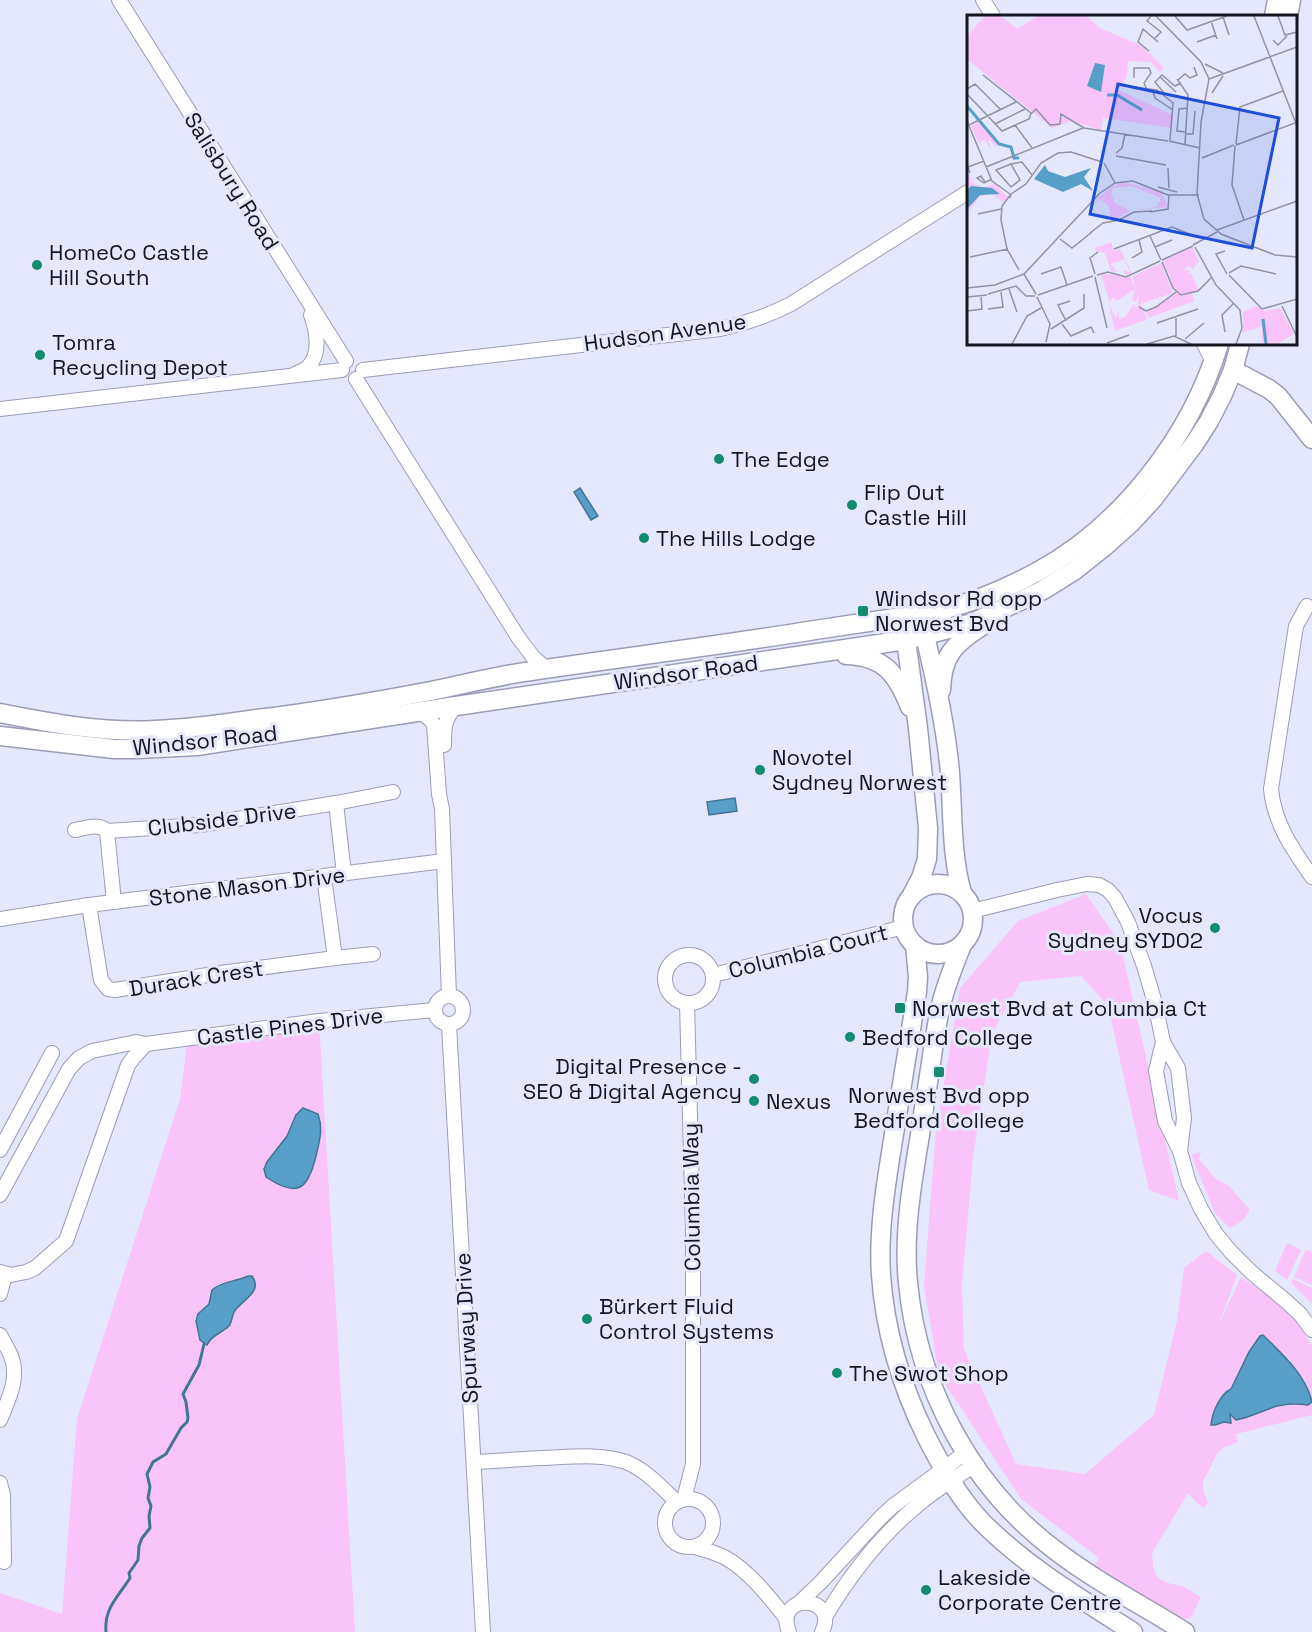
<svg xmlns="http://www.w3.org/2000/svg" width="1312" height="1632" font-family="'Space Grotesk',sans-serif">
<rect width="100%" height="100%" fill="#e5e7fd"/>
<g fill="#f8c4f9">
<polygon points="1086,894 1120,943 1179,1201 1149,1190 1108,1006 1081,976 1020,982 992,1034 973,1158 962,1284 964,1349 1016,1464 1085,1474 1154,1415 1177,1321 1184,1268 1206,1251 1237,1275 1218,1326 1241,1277 1278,1302 1292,1315 1312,1346 1312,1415 1236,1434 1238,1442 1223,1448 1217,1454 1203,1482 1203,1489 1208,1503 1204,1508 1198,1504 1188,1493 1152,1553 1153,1566 1157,1577 1168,1583 1182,1586 1201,1597 1191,1618 1179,1620 1093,1568 1099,1558 1022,1500 939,1375 924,1286 936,1130 960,988 1018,921"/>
<polygon points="319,1021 355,1632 0,1632 0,1593 62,1614 77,1419 180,1099 188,1038"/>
<polygon points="1201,1152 1199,1159 1215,1178 1228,1185 1249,1209 1249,1212 1242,1221 1230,1228 1215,1213 1194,1162 1192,1154"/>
<polygon points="1287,1243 1301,1250 1287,1280 1275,1271"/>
<polygon points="1306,1249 1312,1252 1312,1285 1294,1277"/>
<polygon points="1293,1279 1312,1288 1312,1304 1291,1283"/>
</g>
<g fill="#579ec8" stroke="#437595" stroke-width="1.5">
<polygon points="580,488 598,516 591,520 574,492"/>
<polygon points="735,798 737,811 709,815 707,802"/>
<path d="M 303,1108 L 318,1114 C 323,1128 320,1138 317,1152 C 309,1187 300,1200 266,1177 L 264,1169 L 267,1162 L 287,1136 L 296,1115 Z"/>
<path d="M 248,1276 L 252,1276 C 264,1292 241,1300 234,1312 C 232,1316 232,1322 229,1326 C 222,1333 211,1335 207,1345 L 200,1340 L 196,1321 L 198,1314 L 209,1304 L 212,1290 C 222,1281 235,1282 248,1276 Z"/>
<path d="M 1263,1335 C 1282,1354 1306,1375 1312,1402 L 1308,1405 C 1294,1403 1282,1403 1269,1409 C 1257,1413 1248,1418 1236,1420 L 1230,1414 L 1231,1423 L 1224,1422 L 1215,1425 L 1211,1425 C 1212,1413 1220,1394 1231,1389 L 1249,1352 L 1260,1336 Z"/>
</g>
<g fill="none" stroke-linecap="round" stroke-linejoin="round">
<path stroke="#437595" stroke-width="3" d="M 106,1632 C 104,1608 118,1597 130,1578 L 129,1573 L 138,1560 L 139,1546 L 142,1538 L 150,1528 L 149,1516 L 151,1506 L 148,1498 L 150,1487 L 147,1474 L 153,1462 L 166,1454 L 181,1428 L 187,1422 L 188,1418 L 186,1402 L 183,1394 L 199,1365 L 204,1344"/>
<defs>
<g id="minor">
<polyline points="119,0 346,361"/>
<polyline points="983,0 993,16"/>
<polyline points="1204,344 1211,358 1211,367"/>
<path d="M 363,370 L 720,329 C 746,323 768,316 791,304 L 968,192"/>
<path d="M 295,374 C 299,372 305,370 308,367 C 321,354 317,331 311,315"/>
<polyline points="356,379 518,637 533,657 547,669"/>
<polyline points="0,409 342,370"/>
<path d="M 1307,606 L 1296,626 L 1271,789 C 1274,823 1293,850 1312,877"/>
<polyline points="419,711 431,720 434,725 439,794 442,809 449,996"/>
<path d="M 444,745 C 444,726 444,720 456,706"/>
<polyline points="336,803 393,792"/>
<path d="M 75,830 C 87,828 98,823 107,831 L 114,902"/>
<polyline points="107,831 200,825 336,803 344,874"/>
<polyline points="89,905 101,980 108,989 115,990 220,973 335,958 324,877"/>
<polyline points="972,911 1057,890 1087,884 1099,885 1108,890 1115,898 1128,922 1144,966 1155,1003 1163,1042 1178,1068 1184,1118 1180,1151"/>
<polyline points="0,919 89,905 444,861"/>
<circle cx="689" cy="979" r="24"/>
<polyline points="335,958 373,954"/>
<path d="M 713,975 C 777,960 840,943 904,927"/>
<circle cx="449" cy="1010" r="14"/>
<polyline points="449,1025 483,1632"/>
<polyline points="1163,1042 1156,1071 1165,1121 1180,1151 1189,1183 1201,1209 1216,1234 1231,1252 1251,1272 1287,1302 1300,1314 1312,1330"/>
<polyline points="0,1150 52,1053"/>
<polyline points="0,1195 69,1069 79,1058 92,1051 136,1042 146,1044 319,1021 434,1010"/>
<polyline points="0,1272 11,1275 26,1272 35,1268 66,1241 128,1065 134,1057 146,1044"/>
<polyline points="0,1294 5,1275"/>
<path d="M 0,1335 C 4,1342 8,1349 11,1356 C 20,1378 8,1400 0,1420"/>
<path d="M 474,1462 C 497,1461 520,1459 543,1458 C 570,1457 601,1453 626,1462 C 646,1470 661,1487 677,1502"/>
<polyline points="0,1483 3,1495 4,1562"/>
<circle cx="689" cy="1523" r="24"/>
<polyline points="684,1499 693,1464 693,1232 687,1003"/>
<path d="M 695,1547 C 706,1550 716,1553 726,1558 C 749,1571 770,1598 786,1618"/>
<polyline points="799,1603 820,1583 881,1517 893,1506 965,1453"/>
<path d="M 825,1617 C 851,1573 881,1535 920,1503 C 937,1489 956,1478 974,1465"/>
<path d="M 789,1632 C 773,1592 840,1594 822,1632"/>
</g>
<g id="major">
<polyline points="1274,16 1277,0"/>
<polyline points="1288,16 1291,0"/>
<polyline points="1233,370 1269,389 1278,396 1312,439"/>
<path d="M 918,626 L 925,636 C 936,681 946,727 950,773 C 953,813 951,854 962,893"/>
<polyline points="907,629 906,640 918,728 928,828 927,859 921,878 912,895"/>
<path d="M 846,655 C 884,656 897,674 910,707"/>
<path d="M 941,690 C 942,655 954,644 982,626"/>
<path d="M 0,713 C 51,723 102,733 155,730 C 189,729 223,724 257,719 C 315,712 373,702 431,691 C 460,685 489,678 518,673 C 617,658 716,646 815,630 C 841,626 868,622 895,618 C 913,615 932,613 949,608 C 979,600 1009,587 1037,572 C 1122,526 1191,436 1219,344"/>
<polyline points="0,736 114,749 137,749 197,746 456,706 906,640 972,623 1020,601 1043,590 1075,570 1104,547 1131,523 1153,499 1195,443 1209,421 1222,396 1233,370 1240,344"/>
<circle cx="938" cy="919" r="35"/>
<path d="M 915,945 L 918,977 L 917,992 C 909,1041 901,1091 893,1140 C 886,1184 878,1230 881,1275 C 885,1332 901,1385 926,1436 C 942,1467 958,1497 983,1523 C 1027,1567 1081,1599 1133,1632"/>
<path d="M 962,945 C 954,965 946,984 941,1005 C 937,1019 936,1035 933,1049 C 929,1078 924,1106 920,1135 C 912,1183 903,1234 908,1283 C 918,1387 971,1487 1055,1550 C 1095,1581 1142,1605 1185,1632"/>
</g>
</defs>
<use href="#minor" stroke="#9b9db7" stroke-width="16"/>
<use href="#major" stroke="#9b9db7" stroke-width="21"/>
<use href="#minor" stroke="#fff" stroke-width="14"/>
<use href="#major" stroke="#fff" stroke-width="18"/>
</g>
<g fill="#128c6f" stroke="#e5e7fd" stroke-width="2">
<circle cx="37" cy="265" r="6"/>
<circle cx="40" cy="355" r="6"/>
<circle cx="719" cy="459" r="6"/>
<circle cx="852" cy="505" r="6"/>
<circle cx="644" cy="538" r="6"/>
<rect x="857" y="605" width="12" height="12" rx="3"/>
<circle cx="760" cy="770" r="6"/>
<circle cx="1215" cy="928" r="6"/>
<rect x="894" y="1002" width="12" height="12" rx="3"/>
<circle cx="850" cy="1037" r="6"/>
<rect x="933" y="1066" width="12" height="12" rx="3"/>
<circle cx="754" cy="1079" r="6"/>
<circle cx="754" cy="1101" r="6"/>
<circle cx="587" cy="1319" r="6"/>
<circle cx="837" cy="1373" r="6"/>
<circle cx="926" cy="1590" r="6"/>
</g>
<g text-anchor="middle" stroke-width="6" stroke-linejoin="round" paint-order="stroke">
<g font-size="22" fill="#15151f" stroke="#e5e7fd">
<text transform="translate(232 181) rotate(58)" y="8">Salisbury Road</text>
<text transform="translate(665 332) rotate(-8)" y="8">Hudson Avenue</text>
<text transform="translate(686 672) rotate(-8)" y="8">Windsor Road</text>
<text transform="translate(205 740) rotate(-6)" y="8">Windsor Road</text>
<text transform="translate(222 819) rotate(-7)" y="8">Clubside Drive</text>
<text transform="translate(247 886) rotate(-7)" y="8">Stone Mason Drive</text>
<text transform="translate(808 951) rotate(-14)" y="8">Columbia Court</text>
<text transform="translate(196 978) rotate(-9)" y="8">Durack Crest</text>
<text transform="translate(290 1026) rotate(-7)" y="8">Castle Pines Drive</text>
<text transform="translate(691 1197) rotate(-91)" y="8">Columbia Way</text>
<text transform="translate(466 1328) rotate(-93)" y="8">Spurway Drive</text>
</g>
<g font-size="22" fill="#15151f" stroke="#e5e7fd" text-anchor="start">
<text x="49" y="260">HomeCo Castle<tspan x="49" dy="25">Hill South</tspan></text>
<text x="52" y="350">Tomra<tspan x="52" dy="25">Recycling Depot</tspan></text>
<text x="731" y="467">The Edge</text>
<text x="864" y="500">Flip Out<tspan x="864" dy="25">Castle Hill</tspan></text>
<text x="656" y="546">The Hills Lodge</text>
<text x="875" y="606">Windsor Rd opp<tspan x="875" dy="25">Norwest Bvd</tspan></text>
<text x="772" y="765">Novotel<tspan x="772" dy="25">Sydney Norwest</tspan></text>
<text x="1203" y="923" text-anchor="end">Vocus<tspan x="1203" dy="25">Sydney SYD02</tspan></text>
<text x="912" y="1016">Norwest Bvd at Columbia Ct</text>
<text x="862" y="1045">Bedford College</text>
<text x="742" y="1074" text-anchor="end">Digital Presence -<tspan x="742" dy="25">SEO &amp; Digital Agency</tspan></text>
<text x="939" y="1103" text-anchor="middle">Norwest Bvd opp<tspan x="939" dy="25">Bedford College</tspan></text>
<text x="766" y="1109">Nexus</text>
<text x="599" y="1314">Bürkert Fluid<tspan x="599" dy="25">Control Systems</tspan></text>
<text x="849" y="1381">The Swot Shop</text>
<text x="938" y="1585">Lakeside<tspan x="938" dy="25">Corporate Centre</tspan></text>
</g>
</g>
<g transform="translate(967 15)">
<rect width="330" height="330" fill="#e5e7fd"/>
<path d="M 18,1 L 34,1 L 50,14 L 71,1 L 119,1 L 133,13 L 175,31 L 197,53 L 192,57 L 184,47 L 161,46 L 160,61 L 151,75 L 206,100 L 205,113 L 136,103 L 134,115 L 104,106 L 85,113 L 0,44 L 0,21 ZM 11,107 L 28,124 L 31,131 L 25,133 L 29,131 L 21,124 L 24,134 L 17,125 L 13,127 L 14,133 L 4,111 ZM 0,154 L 4,164 L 8,163 L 4,165 L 6,168 L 15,173 L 27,169 L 41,182 L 36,187 L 24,178 L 13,181 L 0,198 ZM 157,167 L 194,177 L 201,192 L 169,195 L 190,192 L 194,183 L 165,171 L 146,173 L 144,179 L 148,188 L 163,196 L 144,206 L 143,193 L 134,184 L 127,187 L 142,173 ZM 144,227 L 147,236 L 153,234 L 165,258 L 159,260 L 156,255 L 163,257 L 157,244 L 144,249 L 150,257 L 144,256 L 138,238 L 129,236 L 128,233 ZM 225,232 L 232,246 L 226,254 L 221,251 L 217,255 L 223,255 L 221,260 L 224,258 L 232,275 L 215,279 L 207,273 L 196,246 ZM 194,248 L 206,278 L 173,289 L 181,304 L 148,316 L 141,287 L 149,303 L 152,295 L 152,304 L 158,302 L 167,289 L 169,293 L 171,290 L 172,277 L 169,287 L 165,284 L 168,275 L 166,261 ZM 142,259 L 164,262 L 168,274 L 150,286 L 145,282 L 143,288 L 134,260 ZM 209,278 L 225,279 L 227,286 L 182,303 L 179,297 ZM 289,291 L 297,296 L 313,293 L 327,319 L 310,329 L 295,329 L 295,311 L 276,318 L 276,297 Z" fill="#f8c4f9"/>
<path d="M 128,48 L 138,50 L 134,77 L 120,71 ZM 78,150 L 81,156 L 98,162 L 124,153 L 117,162 L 126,176 L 114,169 L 96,177 L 67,164 ZM 4,171 L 25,173 L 33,179 L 13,180 L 0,194 L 0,175 Z" fill="#579ec8"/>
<path fill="none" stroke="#579ec8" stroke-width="3" d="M 140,80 L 150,80 L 175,95M 0,91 L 32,129 L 44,132 L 47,143 L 52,143M 296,304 L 299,329"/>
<path fill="none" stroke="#9293a4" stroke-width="1.5" d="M 184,1 L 180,6 L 194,17 L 188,23M 189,1 L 234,47 L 242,64 L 234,107 L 230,179 L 237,204 L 254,219 L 308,240 L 330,242M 208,1 L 220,15 L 260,1M 287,1 L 330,111M 311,1 L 318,20 L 330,17M 256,2 L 262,20M 244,6 L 250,24M 306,25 L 311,30 L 320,21M 230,27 L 249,20M 182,36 L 171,27 L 176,14 L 191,27M 238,49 L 256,58M 193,62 L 209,77M 167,63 L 167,53 L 182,53 L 184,58 L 177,68 L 180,75M 210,64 L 221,80 L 218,129M 242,64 L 330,32M 211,65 L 218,59 L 223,63 L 230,60 L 227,52M 158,71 L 190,75 L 206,88 L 203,125M 0,74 L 8,69 L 34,95M 186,77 L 188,83 L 206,95M 197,78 L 188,67 L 195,60 L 208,71 L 214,68M 245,78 L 256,61M 0,79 L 35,116 L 62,104 L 64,98 L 16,60M 64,99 L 69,94 L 83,110 L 93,109 L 94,99 L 117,113 L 201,126M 0,106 L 25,166 L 43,179M 28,109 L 58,94M 2,110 L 49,87M 48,110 L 65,133M 219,117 L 210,116 L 212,94 L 221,93M 219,119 L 226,119 L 228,96M 202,126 L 233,133M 269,129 L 273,92 L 316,76M 269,130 L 328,108M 268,131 L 265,170 L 277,205M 149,138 L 155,133 L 158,119M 149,141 L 199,150M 235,143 L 267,130M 137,148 L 148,168M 44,149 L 53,165 L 44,172 L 29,155 ZM 44,149 L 55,147 L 65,160M 19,152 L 116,113M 201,153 L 202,173M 3,158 L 1,152 L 17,146M 18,167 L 14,161 L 10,163 L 17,168 L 25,164M 191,172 L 210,177M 44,179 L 59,169 L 74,148 L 91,138 L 104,137 L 135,147M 43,183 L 44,179 L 35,191 L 34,205 L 40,234 L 52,255M 183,197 L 201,194 L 202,180M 11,199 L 34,194M 250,215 L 330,186M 123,218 L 136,208 L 152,205 L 167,197 L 185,196M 183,221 L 194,245M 93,224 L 105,233 L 125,217M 226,230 L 250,217M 188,232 L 205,225M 228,232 L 249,270 L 273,295 L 275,313 L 269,329M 147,234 L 205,212 L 225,220M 258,236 L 249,239 L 260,259M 3,242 L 41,234M 165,243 L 175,237 L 172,225M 195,245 L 226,231M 195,247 L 206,273 L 214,280 L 231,276 L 244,263M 262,258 L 274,251 L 309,259M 57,259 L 69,279M 74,259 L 94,252 L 100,270M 128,259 L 123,243 L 131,237M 130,260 L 141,257 L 159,262 L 193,246M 262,260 L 295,294 L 330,284M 128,262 L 140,313M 0,273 L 28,270 L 57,259 L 133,178 L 148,168 L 166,166 L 201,180 L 232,180M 42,274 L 50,297M 21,279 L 49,271 L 59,281 L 68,281M 71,280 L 126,261M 0,282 L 20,280M 70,282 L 83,309 L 79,327M 315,291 L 330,322M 172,292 L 179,296 L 189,292 L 209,277M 21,294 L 36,292 L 34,277M 0,296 L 15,294 L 14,282M 209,301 L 209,321M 99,306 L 91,290 L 103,286M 190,308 L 231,294M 95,309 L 104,321 L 124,312 L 127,318M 84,314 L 117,293 L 117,279M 258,317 L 255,300 L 267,288M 218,324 L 237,308M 140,328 L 162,320M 45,329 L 60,301 L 74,293M 180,329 L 207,321 L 224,329"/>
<path fill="#1d4ed8" fill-opacity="0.15" stroke="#1d4ed8" stroke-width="3" d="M 151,69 L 312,103 L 285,233 L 123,199 Z"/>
<rect width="330" height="330" fill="none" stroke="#15151f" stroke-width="3"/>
</g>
</svg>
